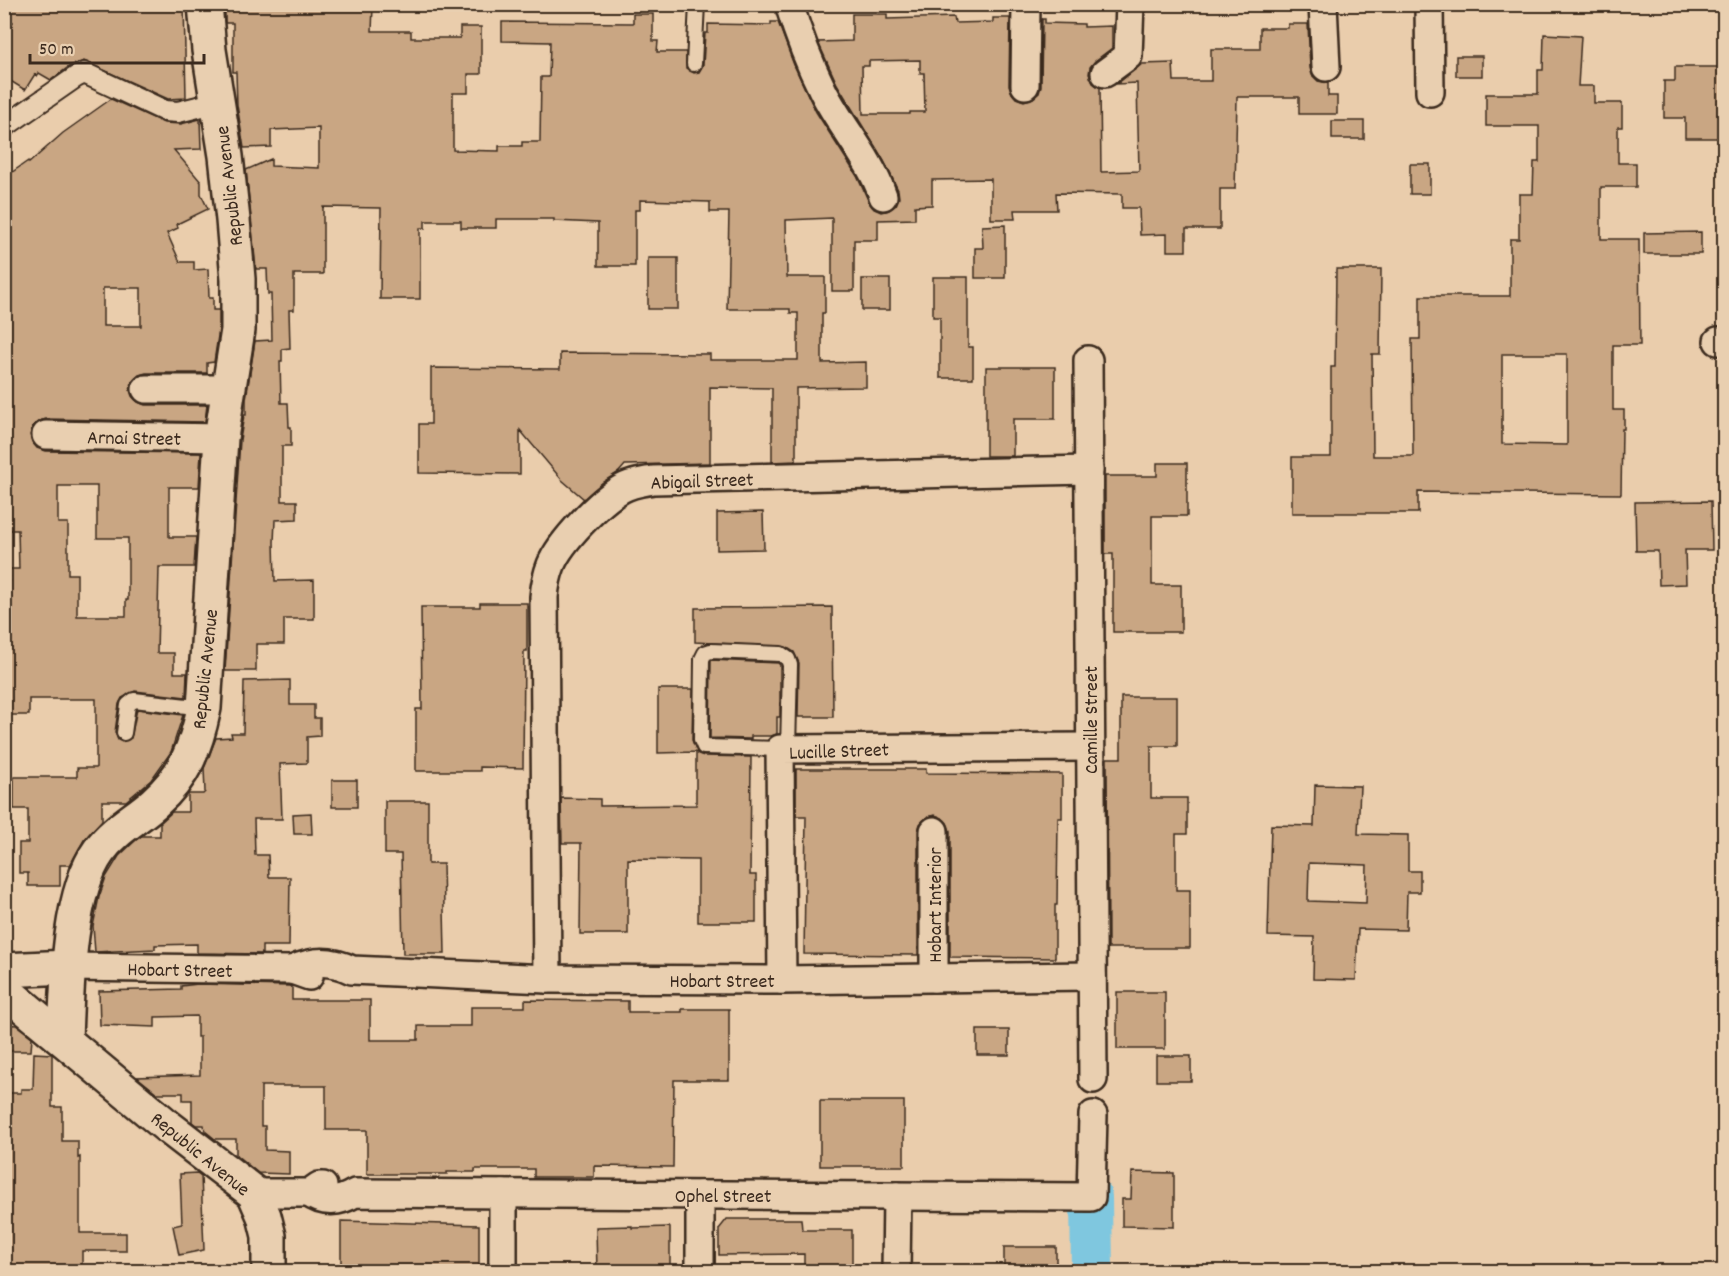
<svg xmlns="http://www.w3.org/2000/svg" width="1729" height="1276" font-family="Dekko,sans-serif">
<rect width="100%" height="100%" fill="#eacdac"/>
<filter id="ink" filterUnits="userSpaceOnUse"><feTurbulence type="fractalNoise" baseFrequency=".0167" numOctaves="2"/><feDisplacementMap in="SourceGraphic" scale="12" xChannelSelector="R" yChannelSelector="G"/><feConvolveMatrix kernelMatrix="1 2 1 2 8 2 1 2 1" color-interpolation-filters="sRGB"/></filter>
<g filter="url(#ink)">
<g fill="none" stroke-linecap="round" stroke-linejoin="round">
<polyline stroke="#7fc7df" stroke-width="42" points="1091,1197 1092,1272"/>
</g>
<g fill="#c9a683" stroke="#3b2a1e" stroke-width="1.5" fill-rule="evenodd">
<polygon points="4,4 184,4 186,98 168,99 84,61 70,66 51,80 39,73 37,76 35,74 25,90 4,77 4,35 13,22 4,17"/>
<path d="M 225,4 L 373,6 L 372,31 L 411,31 L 411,38 L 460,38 L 460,27 L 481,27 L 481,74 L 468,74 L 468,93 L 453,93 L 453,150 L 499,151 L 499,146 L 522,146 L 522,142 L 540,142 L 541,77 L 549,77 L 550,42 L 502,41 L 502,22 L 633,23 L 633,14 L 653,14 L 653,41 L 658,41 L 657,52 L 686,52 L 686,68 L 694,73 L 699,72 L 703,65 L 705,33 L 708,33 L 708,24 L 771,25 L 771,22 L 778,22 L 794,65 L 816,112 L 857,176 L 869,202 L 874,209 L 881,212 L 889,210 L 896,205 L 899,198 L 898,190 L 884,161 L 837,84 L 818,42 L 852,41 L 852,14 L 887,14 L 887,19 L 954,17 L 955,23 L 993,22 L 993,18 L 1010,18 L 1009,85 L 1012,93 L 1016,98 L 1024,101 L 1033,98 L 1039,93 L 1041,86 L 1042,19 L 1045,19 L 1045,23 L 1084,24 L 1084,27 L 1112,26 L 1112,48 L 1095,61 L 1090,67 L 1089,74 L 1093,83 L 1100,88 L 1101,172 L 1139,171 L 1137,83 L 1117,84 L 1142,64 L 1173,63 L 1174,81 L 1211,81 L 1211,49 L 1260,49 L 1260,28 L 1288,28 L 1288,24 L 1308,24 L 1310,68 L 1312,75 L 1318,81 L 1328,83 L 1328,96 L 1337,96 L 1337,114 L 1299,114 L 1299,97 L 1237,97 L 1235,189 L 1220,189 L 1220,229 L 1186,229 L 1186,251 L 1167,251 L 1167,234 L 1140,235 L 1139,208 L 1122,208 L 1122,194 L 1056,193 L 1057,210 L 1014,210 L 1015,219 L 991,219 L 991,179 L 932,180 L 932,205 L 915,206 L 915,219 L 878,220 L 878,240 L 854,240 L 854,291 L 832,291 L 832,218 L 786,220 L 787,277 L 825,277 L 825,313 L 822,313 L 822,363 L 866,362 L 866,387 L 796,388 L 796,461 L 772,462 L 772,388 L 710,387 L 710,463 L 625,465 L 619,472 L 603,482 L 584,499 L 562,480 L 520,430 L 520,474 L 419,473 L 419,424 L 431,424 L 431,368 L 560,369 L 560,353 L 710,354 L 710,360 L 798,360 L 798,313 L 790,313 L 790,309 L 727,309 L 729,212 L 710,212 L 710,202 L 640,200 L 640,210 L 635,210 L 635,266 L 598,266 L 598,223 L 554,221 L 554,219 L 496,219 L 496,228 L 461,228 L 461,221 L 425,221 L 425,228 L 420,228 L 420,299 L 380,299 L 381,208 L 323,207 L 323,274 L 294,274 L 294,310 L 289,310 L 290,348 L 282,349 L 282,361 L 280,361 L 281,403 L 288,403 L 289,427 L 291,427 L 291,446 L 282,446 L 282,501 L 297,501 L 297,519 L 275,520 L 274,542 L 275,581 L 314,580 L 314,619 L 284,619 L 284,644 L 256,644 L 256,671 L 225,671 L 240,440 L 244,415 L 246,415 L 246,399 L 255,341 L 272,340 L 271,294 L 268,294 L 267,269 L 256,269 L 246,170 L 271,159 L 271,166 L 319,168 L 319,128 L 271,130 L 271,147 L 244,148 L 237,105 L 236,72 L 233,72 L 233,23 L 225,23 ZM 920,60 L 920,73 L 924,73 L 925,112 L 910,112 L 910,114 L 863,114 L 862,66 L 869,66 L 869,61 Z"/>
<path d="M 1544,34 L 1581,36 L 1578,86 L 1594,86 L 1594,103 L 1622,103 L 1622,127 L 1618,127 L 1618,163 L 1636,163 L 1636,187 L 1601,187 L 1601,239 L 1639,239 L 1640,345 L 1613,345 L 1613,410 L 1624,410 L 1624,429 L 1622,429 L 1621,494 L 1418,492 L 1418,513 L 1292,513 L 1292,457 L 1331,457 L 1331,367 L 1335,367 L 1336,269 L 1381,269 L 1380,354 L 1372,354 L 1373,456 L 1413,456 L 1412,339 L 1420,339 L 1420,296 L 1510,296 L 1510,239 L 1519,239 L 1519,194 L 1533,194 L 1534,162 L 1539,162 L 1539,126 L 1486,126 L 1486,94 L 1538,94 L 1538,70 L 1543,70 ZM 1502,354 L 1567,354 L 1567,445 L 1502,444 Z"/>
<rect x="1456" y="56" width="26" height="20"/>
<polygon points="1675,67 1725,67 1725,138 1685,138 1685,118 1664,118 1664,81 1675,81"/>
<path d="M 111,99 L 164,123 L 181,124 L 200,119 L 201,149 L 174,150 L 201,182 L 201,194 L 208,209 L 177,224 L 178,228 L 167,233 L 180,262 L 194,262 L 194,270 L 208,269 L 209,298 L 213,298 L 213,310 L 219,310 L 219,329 L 214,362 L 207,363 L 207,373 L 146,373 L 139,375 L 133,381 L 130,390 L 132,396 L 138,402 L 145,405 L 207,405 L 205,422 L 46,419 L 39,421 L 33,426 L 30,435 L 32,442 L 37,448 L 46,451 L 201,453 L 199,487 L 169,487 L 169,537 L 196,537 L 194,567 L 159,567 L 157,653 L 174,653 L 174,673 L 187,673 L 186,697 L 135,691 L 122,698 L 119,704 L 115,732 L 118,740 L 122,742 L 131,738 L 137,709 L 183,715 L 171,752 L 151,780 L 126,801 L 102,801 L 102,820 L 84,840 L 70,865 L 60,865 L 60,886 L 28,886 L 28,873 L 19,873 L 19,843 L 28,843 L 28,809 L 14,809 L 14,777 L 77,777 L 77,768 L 96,768 L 96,699 L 29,699 L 29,715 L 4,715 L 4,594 L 9,594 L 9,569 L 19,569 L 18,530 L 4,530 L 4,178 L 28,161 L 29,163 L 63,133 ZM 103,288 L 141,288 L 141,326 L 103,326 ZM 58,486 L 97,486 L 97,538 L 128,538 L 128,600 L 126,600 L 126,616 L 77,616 L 77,574 L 68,574 L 68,523 L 58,523 Z"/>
<rect x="1332" y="121" width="32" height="18"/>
<rect x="1410" y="164" width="20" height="30"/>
<polygon points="1005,225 1005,278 975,278 975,248 983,248 982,226"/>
<polygon points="1701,232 1701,254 1644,254 1644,233"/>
<rect x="648" y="258" width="30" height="51"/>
<polygon points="933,277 968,277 968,347 973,347 973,378 940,378 940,317 933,317"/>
<rect x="862" y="279" width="28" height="31"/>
<polygon points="986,367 1055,367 1055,419 1013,419 1013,456 986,456"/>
<polygon points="1157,463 1187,463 1187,516 1152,516 1152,585 1181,585 1181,632 1113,632 1113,554 1105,554 1105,476 1157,476"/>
<polygon points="1711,501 1712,550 1685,550 1686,584 1659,585 1658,551 1636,551 1635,502"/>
<polygon points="763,512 764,549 717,550 717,513"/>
<polygon points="480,603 527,603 527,651 524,651 523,768 480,767 480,771 416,771 416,709 422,709 421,607 480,607"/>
<polygon points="832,607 833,717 798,717 799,663 794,652 786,647 695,642 695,608"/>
<polygon points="711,660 778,663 780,665 780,717 777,717 777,734 771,736 751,736 751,739 710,738"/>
<polygon points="290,680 290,705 314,705 314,718 320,718 320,736 307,737 307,763 280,764 282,819 254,819 255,855 268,855 269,877 290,877 289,946 262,946 262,954 197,953 197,944 155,945 155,949 95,952 93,926 99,897 106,877 119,856 136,840 142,836 160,836 160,823 172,812 188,812 188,794 203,794 205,792 204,768 216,738 232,737 231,733 243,733 244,681"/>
<polygon points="658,689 693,689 692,740 698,754 704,756 751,757 750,875 756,875 756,922 698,922 698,860 628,859 628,934 580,934 581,843 562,843 561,798 600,799 600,806 696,805 696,752 658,753"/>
<polygon points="1121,697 1177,697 1177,746 1151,746 1151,798 1187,798 1187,834 1176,834 1176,890 1190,890 1190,948 1108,948 1107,758 1121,758"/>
<polygon points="796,769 926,769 926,773 1062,774 1062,818 1058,818 1057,905 1055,905 1055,958 950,957 950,831 947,823 942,818 935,815 926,818 920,824 918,831 918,955 804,954 806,816 796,816"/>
<rect x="332" y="780" width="25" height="27"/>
<path d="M 1315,785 L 1360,786 L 1358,834 L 1408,835 L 1408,871 L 1420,871 L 1420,892 L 1407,892 L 1406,930 L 1358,929 L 1356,980 L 1313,979 L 1314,937 L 1268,936 L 1271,825 L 1314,826 ZM 1309,863 L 1367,865 L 1366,903 L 1308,901 Z"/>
<polygon points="385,801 428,801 428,864 443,864 445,954 403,954 401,854 385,854"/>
<polygon points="311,813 312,834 294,834 293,814"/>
<polygon points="198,984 289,986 292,987 292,1000 370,1000 370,1040 418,1040 418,1026 471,1026 471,1007 525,1007 525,1000 628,1001 628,1012 682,1012 682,1009 729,1009 729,1080 674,1080 673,1167 594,1166 594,1177 534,1177 534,1169 475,1169 475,1172 447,1172 447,1174 367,1174 367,1130 326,1130 326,1086 261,1086 261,1126 265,1126 265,1150 289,1151 289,1174 258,1173 236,1155 236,1139 215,1139 205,1131 204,1125 196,1125 192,1122 192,1100 183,1100 183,1093 157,1093 137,1077 200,1075 200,1037 197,1037 197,1016 155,1017 155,1027 100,1025 99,991 181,989 181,986"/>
<rect x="1117" y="992" width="48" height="57"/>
<polygon points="4,1024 16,1025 32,1037 31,1051 4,1051"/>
<rect x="977" y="1030" width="32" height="25"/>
<polygon points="34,1053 52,1054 52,1107 62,1107 62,1141 78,1141 78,1158 80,1157 80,1233 126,1233 126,1251 82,1251 82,1272 4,1272 4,1108 8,1108 8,1093 21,1093 21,1089 33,1089"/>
<rect x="1156" y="1056" width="35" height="25"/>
<rect x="820" y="1101" width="84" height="65"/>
<polygon points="1132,1172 1174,1173 1174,1227 1122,1226 1122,1199 1131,1199"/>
<polygon points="197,1173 201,1176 204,1250 179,1255 173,1226 182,1224 180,1174"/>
<polygon points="727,1219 801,1219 802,1230 852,1230 852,1272 804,1272 804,1254 719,1255 719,1229"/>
<polygon points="341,1221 479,1225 479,1272 341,1272"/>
<polygon points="632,1226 632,1228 670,1227 670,1272 597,1272 596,1227"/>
<rect x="1004" y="1247" width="52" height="25"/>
</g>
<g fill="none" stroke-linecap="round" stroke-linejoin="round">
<defs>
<g id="service">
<polyline points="694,64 697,4"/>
<polyline points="124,733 128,705 134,700 204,708"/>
<polyline points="780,749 704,747 701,740 702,659 705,653 711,651 781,654 788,659 790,665 788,749"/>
</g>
<polyline id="pedestrian" points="4,127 76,77 84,73 165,111 178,112 218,102"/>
<g id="minor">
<path d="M 789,4 C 798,34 809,63 823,91 C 841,127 870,158 883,196"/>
<polyline points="1323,4 1326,67"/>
<polyline points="1429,4 1430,92"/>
<polyline points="1105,73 1128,56 1130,4"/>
<polyline points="1025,85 1026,4"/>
<polyline points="1718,341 1724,341"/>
<polyline points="1088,360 1093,1079"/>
<polyline points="146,389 229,389"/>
<polyline points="46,435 221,438"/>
<polyline points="934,831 934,978"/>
<polyline points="68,967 292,970 309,976"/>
<path d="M 292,970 C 314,960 331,960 352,970 L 547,979 L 782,980 L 1092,976"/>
<path d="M 547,979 L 544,597 C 545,586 547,575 551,565 C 560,542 600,501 621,489 C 631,483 642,482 653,480 L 1089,470"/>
<polyline points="782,980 780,749 1090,747"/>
<polyline points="254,1193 309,1193 319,1186 323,1186"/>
<path d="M 309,1193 C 323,1204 340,1202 355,1193 L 1091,1197 L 1093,1115"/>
<polyline points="503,1194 503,1272"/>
<polyline points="700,1195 700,1272"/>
<polyline points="896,1272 897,1196"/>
</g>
<g id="secondary">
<polyline points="4,970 68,967"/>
<polyline points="4,990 167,1126 254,1193 264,1216 269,1236 269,1272"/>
<path d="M 65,1040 C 67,988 68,894 99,851 C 113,831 136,819 154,803 C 185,776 196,747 204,708 L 221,438 L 238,330 L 238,279 L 233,220 L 226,156 L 209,50 L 205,4"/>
</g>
</defs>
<use href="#service" stroke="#3b2a1e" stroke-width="18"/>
<use href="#pedestrian" stroke="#3b2a1e" stroke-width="24"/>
<use href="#minor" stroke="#3b2a1e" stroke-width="32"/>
<use href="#secondary" stroke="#3b2a1e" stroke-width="38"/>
<use href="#service" stroke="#e9cfb0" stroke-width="14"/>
<use href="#pedestrian" stroke="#e9cfb0" stroke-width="20"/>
<use href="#minor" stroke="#e9cfb0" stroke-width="27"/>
<use href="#secondary" stroke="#e9cfb0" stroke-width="33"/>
</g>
</g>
<g text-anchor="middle" stroke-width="4.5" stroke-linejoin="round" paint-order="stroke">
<g font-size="20" fill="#3b2a1e" stroke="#e9cfb0">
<text transform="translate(228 186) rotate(-97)" y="7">Republic Avenue</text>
<text transform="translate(134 437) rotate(1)" y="7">Arnai Street</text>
<text transform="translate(702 480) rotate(-2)" y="7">Abigail Street</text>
<text transform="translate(204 669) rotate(-84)" y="7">Republic Avenue</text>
<text transform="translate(1090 720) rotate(-90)" y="7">Camille Street</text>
<text transform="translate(839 750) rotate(-2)" y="7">Lucille Street</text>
<text transform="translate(934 905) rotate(-90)" y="7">Hobart Interior</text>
<text transform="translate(180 969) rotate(1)" y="7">Hobart Street</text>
<text x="722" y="987">Hobart Street</text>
<text transform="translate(201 1153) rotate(39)" y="7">Republic Avenue</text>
<text x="723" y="1202">Ophel Street</text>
</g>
</g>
<rect width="1729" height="1276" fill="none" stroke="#e9cfb0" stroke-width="24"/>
<rect x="12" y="12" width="1705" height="1252" fill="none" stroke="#3b2a1e" stroke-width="2" filter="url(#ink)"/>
<path d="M30 54v9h174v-9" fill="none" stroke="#3b2a1e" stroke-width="3"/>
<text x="39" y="54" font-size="18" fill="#3b2a1e" stroke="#e9cfb0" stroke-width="4.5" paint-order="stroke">50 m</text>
</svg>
